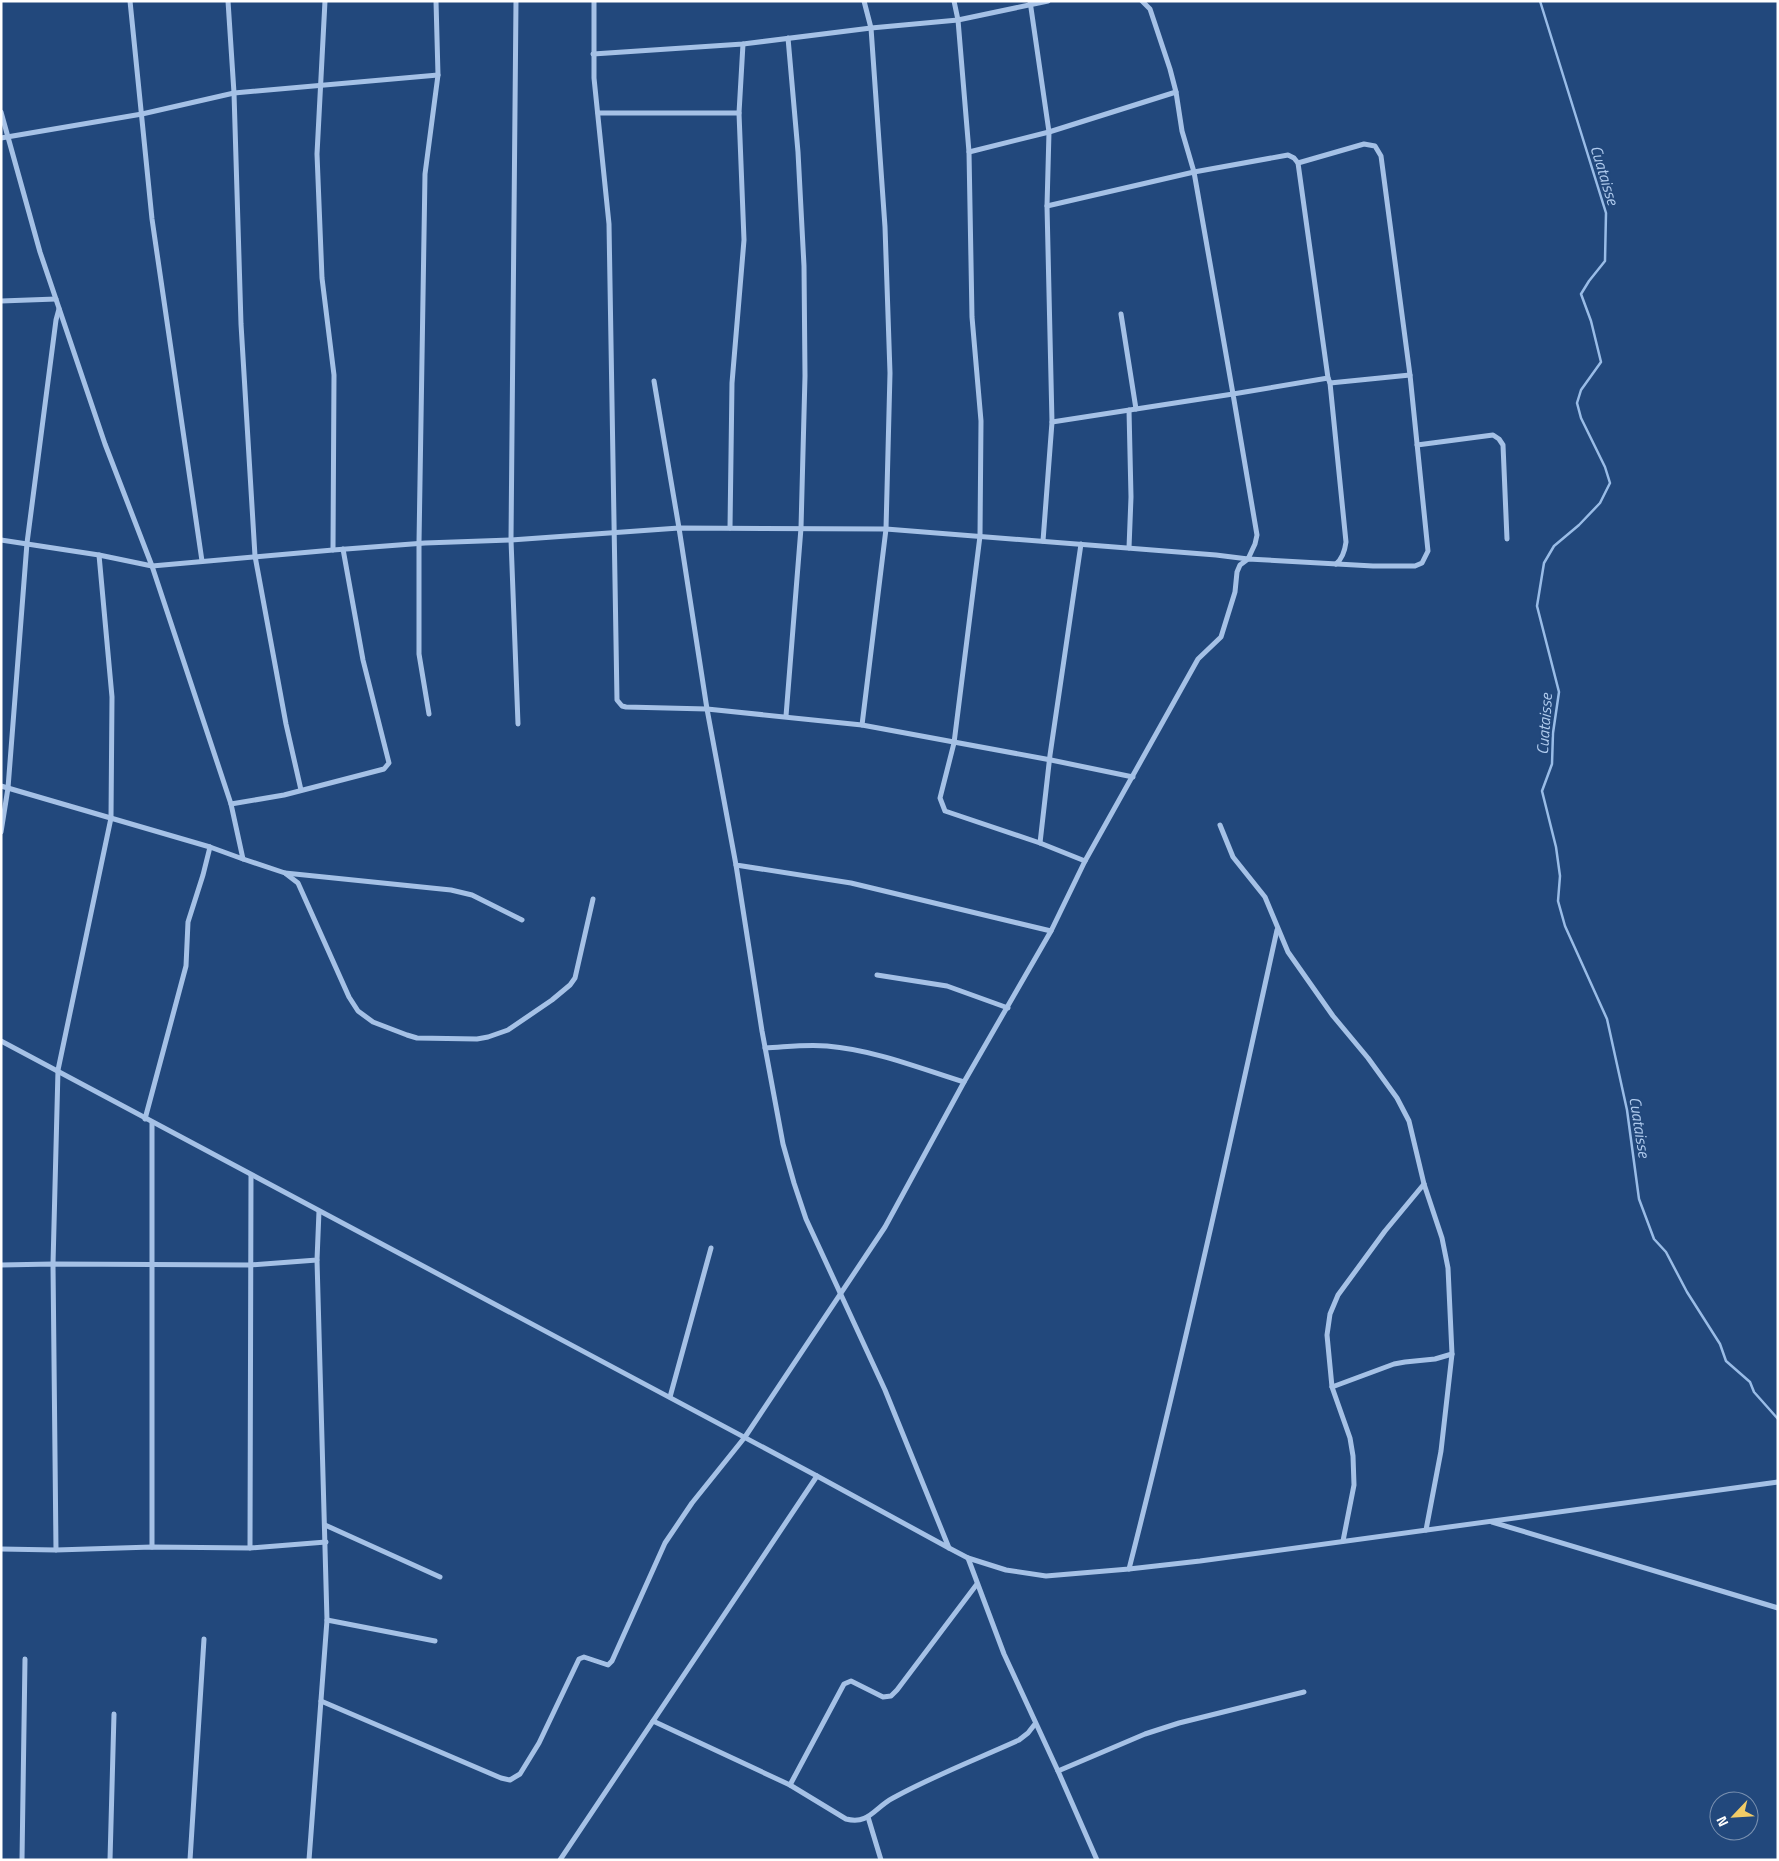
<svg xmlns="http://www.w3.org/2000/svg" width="1779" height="1861" font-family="'Titillium Web',sans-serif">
<rect width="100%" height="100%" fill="#22487c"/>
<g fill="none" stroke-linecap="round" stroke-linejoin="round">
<polyline stroke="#99bce7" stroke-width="2.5" points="1540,1 1606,213 1605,261 1589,281 1581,294 1591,321 1601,362 1581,390 1577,403 1581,418 1605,467 1610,483 1600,503 1579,525 1554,546 1544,563 1537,606 1559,692 1553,733 1552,764 1542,791 1556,847 1560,876 1558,901 1565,926 1607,1019 1627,1110 1639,1199 1654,1239 1666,1252 1687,1292 1720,1344 1726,1361 1750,1382 1754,1392 1778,1419"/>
<g stroke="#a5c1e6" stroke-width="5">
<polyline points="130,1 152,219 202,561"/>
<polyline points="228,1 234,93 241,324 255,556 286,724 301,790"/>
<polyline points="325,1 317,154 322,278 334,375 333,550"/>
<polyline points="516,1 511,540 518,724"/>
<polyline points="594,1 594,78 609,224 617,700 622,706 626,707 707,709 862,725 1051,760 1133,777"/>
<polyline points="954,1 958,20 969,152 972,317 981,421 980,536 954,743 940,798 945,811 1040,843 1085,861"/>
<polyline points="1030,1 1049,132 1047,206 1052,422 1043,541"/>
<polyline points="593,54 743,44 871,28 958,20 1048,1"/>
<polyline points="1,112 40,252 105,444 152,566 231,804 243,859 210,847 1,786"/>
<polyline points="598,113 739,113"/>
<polyline points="1,138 142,114 234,93 438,75"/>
<polyline points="969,152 1049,132 1176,92"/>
<polyline points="1,301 56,299"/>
<polyline points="1121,314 1136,409"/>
<path d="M 1328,378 L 1330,383 L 1346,542 C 1345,550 1343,558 1336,564"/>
<polyline points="654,381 679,528 707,709 736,865 851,883 1051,931"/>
<polyline points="1330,383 1410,375"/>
<polyline points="1129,410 1131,497 1129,548"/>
<polyline points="1052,422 1233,394 1194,172 1182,131 1176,92 1170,69 1150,9 1142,1"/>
<polyline points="1417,445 1493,435 1499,439 1503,445 1507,539"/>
<polyline points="730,528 732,383 744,240 739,113 743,44"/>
<polyline points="1,540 99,555 152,566 333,550 425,543 511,540 679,528 886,529 1216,555 1248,559 1255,544 1257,535 1233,394 1328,378 1298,163 1294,158 1288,155 1194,172 1047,206"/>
<polyline points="429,714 419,654 419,543 425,174 438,75 436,1"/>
<polyline points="786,716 801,528 805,376 804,266 798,152 788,38"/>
<polyline points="862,725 886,529 890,373 885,227 871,28 864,1"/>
<polyline points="231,804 284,795 384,769 389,763 363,660 343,549"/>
<polyline points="1220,825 1233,857 1265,897 1288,952 1333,1016 1368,1058 1397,1098 1409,1121 1424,1184 1442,1238 1448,1268 1452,1354 1441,1451 1426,1530"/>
<polyline points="1,832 8,788 27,543 56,320 59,309"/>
<polyline points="1040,843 1050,755 1081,544"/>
<polyline points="243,859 285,873 298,883 349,997 358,1011 373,1022 407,1035 417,1038 477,1039 488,1037 508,1030 552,1000 570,985 575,978 593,899"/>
<polyline points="736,865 762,1031 783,1144 794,1183 806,1219 885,1390 949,1548"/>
<polyline points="285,873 451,890 472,895 522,920"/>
<polyline points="877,975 947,986 1008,1008"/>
<polyline points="1,1041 817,1476 949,1548 968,1558 1006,1570 1046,1576 1129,1569 1200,1561 1778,1482"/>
<path d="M 765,1048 C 786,1047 806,1044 827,1046 C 874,1050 919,1068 964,1082"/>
<polyline points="145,1119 186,966 188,922 203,875 210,847"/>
<polyline points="152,1123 152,1547"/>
<polyline points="1,1265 53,1264 250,1265 317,1260 319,1211"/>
<polyline points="1332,1387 1394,1364 1405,1362 1435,1359 1452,1354"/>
<polyline points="670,1397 711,1248"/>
<polyline points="1492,1522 1778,1608"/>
<polyline points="325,1525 440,1577"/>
<polyline points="1343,1541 1354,1485 1353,1456 1350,1438 1332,1387 1327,1335 1330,1314 1338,1295 1385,1231 1424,1184"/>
<polyline points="250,1548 251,1175"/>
<polyline points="1,1549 56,1550 152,1547 250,1548 326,1542"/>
<polyline points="56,1550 53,1264 58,1070 111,818 112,697 99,555"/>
<polyline points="968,1558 1004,1654 1058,1771 1097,1860"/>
<path d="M 1129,1569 C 1183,1357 1230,1144 1277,930"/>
<polyline points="327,1620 435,1641"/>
<polyline points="321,1701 501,1778 510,1780 520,1774 539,1743 579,1659 584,1657 608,1665 612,1661 665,1543 692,1503 745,1437 885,1227 964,1082 1051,931 1085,861 1198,659 1221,637 1235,592 1237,572 1240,565 1248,559 1373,566 1415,566 1422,563 1428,551 1410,375 1381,156 1375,146 1364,144 1298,163"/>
<path d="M 653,1721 L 790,1785 L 846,1819 C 869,1825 874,1808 893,1798 C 933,1776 977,1759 1019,1740 L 1028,1733 L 1035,1724"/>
<polyline points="1058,1771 1145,1734 1179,1723 1304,1692"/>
<polyline points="790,1785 844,1684 851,1681 883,1697 891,1696 897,1690 977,1584"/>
<polyline points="868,1817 881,1860"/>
<polyline points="22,1860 25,1659"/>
<polyline points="110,1860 114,1714"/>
<polyline points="190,1860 204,1639"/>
<polyline points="309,1860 327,1620 317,1260"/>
<polyline points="560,1860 817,1476"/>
</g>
</g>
<g text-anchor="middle" stroke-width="4" stroke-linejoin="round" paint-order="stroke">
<g font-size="16" font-style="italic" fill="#b0cbee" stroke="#22487c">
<text transform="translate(1605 175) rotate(73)" y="6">Cuataisse</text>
<text transform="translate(1544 724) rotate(-86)" y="6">Cuataisse</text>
<text transform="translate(1640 1127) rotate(81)" y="6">Cuataisse</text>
</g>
</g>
<rect width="1779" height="1861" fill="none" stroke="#ffffff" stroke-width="5"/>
<g transform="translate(1734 1816) rotate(245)"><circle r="24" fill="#22487c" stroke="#7a91b0"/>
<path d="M0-4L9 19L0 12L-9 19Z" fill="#f2cc67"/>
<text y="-8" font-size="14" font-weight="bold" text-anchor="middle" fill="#ffffff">N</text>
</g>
</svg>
